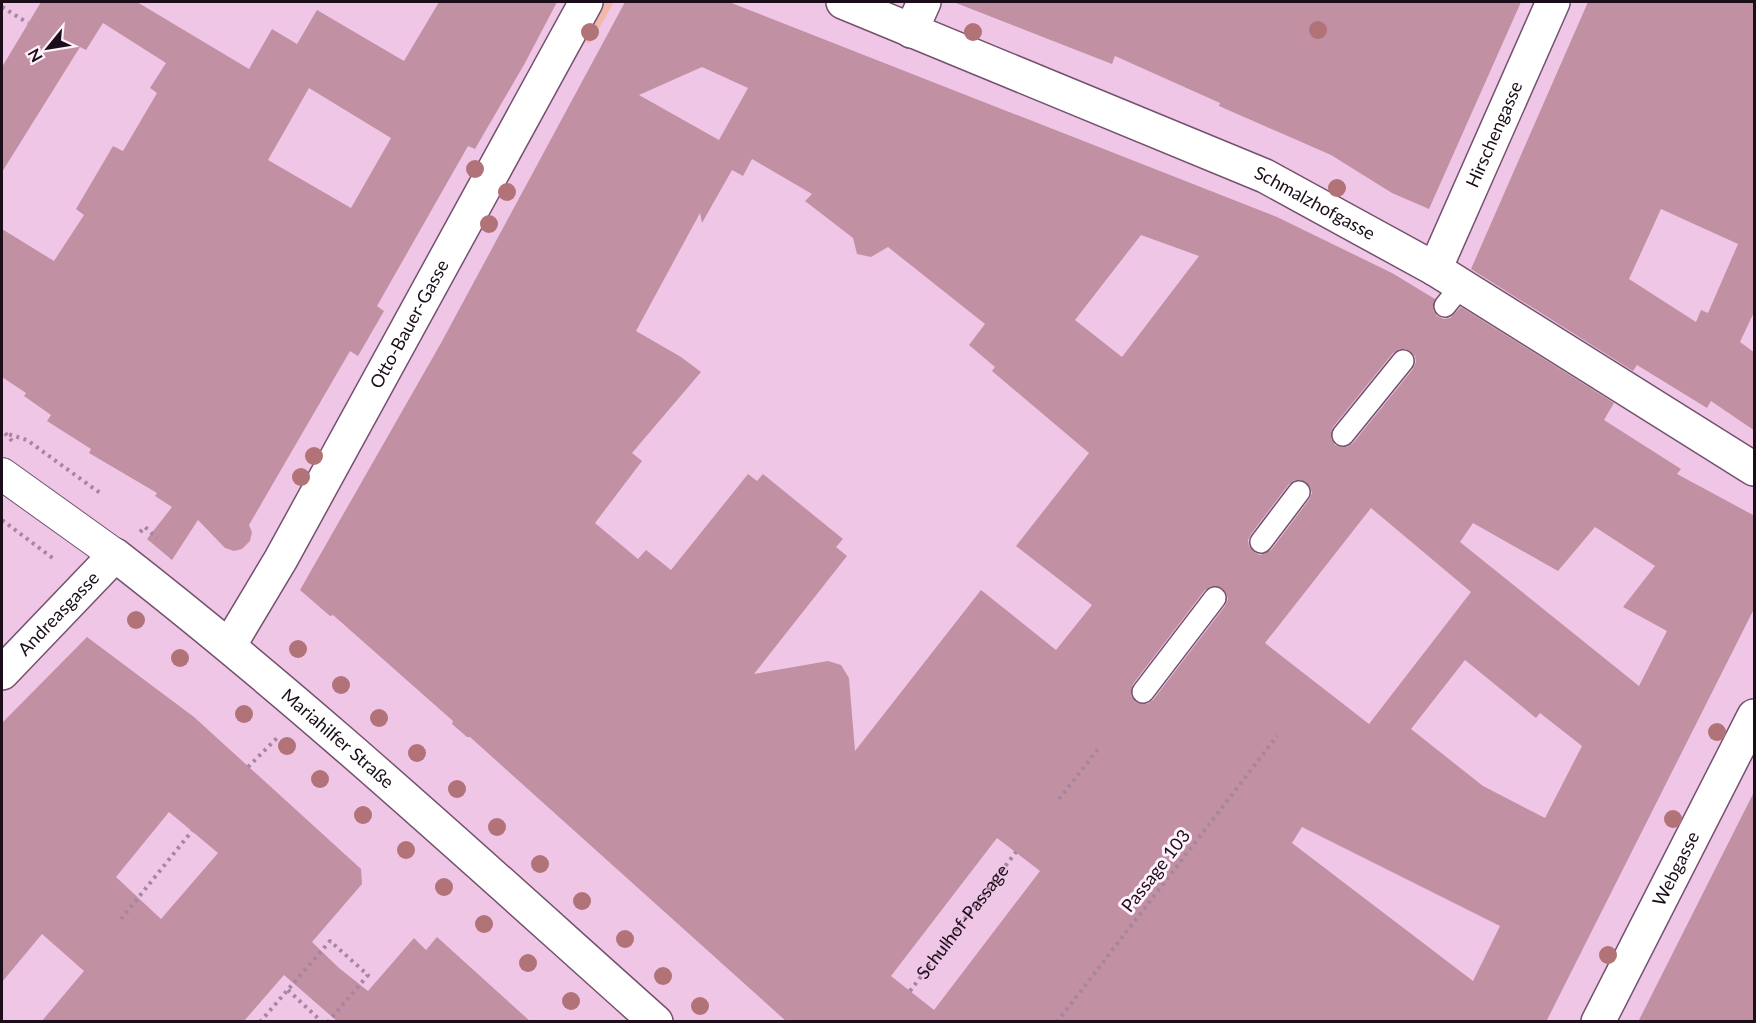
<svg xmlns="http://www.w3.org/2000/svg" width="1756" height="1023" font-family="Lato,sans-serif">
<rect width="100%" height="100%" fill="#f0c6e7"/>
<polygon fill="#f1b8ab" points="599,2 614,2 592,41 589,43 582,42"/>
<g fill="#c190a3" fill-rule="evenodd">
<path d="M 41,2 L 137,2 L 249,69 L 272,29 L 297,44 L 317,10 L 404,61 L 439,2 L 557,2 L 525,63 L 475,149 L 468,146 L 377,306 L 384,311 L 358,356 L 350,351 L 249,525 L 252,532 L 250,541 L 242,549 L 234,551 L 225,548 L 198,520 L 172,560 L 147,539 L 172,507 L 155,496 L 157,493 L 89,453 L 91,449 L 47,421 L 51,415 L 24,396 L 26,393 L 2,377 L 2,229 L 54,261 L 84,215 L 76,209 L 113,146 L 123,151 L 157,93 L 150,88 L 166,63 L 103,23 L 86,50 L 80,47 L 2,172 L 2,67 ZM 309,88 L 391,138 L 351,208 L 268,160 Z"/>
<path d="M 625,2 L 729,2 L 1277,217 L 1392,273 L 1435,299 L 1433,310 L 1437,316 L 1444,319 L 1450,318 L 1461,307 L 1614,403 L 1604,420 L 1681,469 L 1677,474 L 1755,516 L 1755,607 L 1546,1022 L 787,1022 L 510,773 L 470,737 L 467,737 L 452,724 L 453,721 L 333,615 L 330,616 L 300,590 L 441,343 ZM 702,67 L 748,88 L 719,140 L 639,95 ZM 752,159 L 812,194 L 805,201 L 853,238 L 857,254 L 871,257 L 888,247 L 985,324 L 969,345 L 995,367 L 992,371 L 1089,453 L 1016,546 L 1092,605 L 1056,650 L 981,590 L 855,751 L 849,678 L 841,665 L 828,661 L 754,674 L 847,556 L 836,547 L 843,539 L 763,474 L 757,481 L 748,474 L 671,570 L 646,550 L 638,559 L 595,523 L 642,461 L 632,453 L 701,372 L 681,357 L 636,331 L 700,213 L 702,223 L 732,170 L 743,176 ZM 1141,235 L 1199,256 L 1122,357 L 1075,320 ZM 1399,349 L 1406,349 L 1415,356 L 1416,362 L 1413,369 L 1353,443 L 1347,447 L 1335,445 L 1331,439 L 1331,432 L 1333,427 L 1393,353 ZM 1295,480 L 1301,480 L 1310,487 L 1312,493 L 1309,500 L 1271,550 L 1260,555 L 1254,552 L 1249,546 L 1248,540 L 1251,534 L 1289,484 ZM 1371,508 L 1471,592 L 1369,724 L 1265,643 ZM 1473,523 L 1558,571 L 1595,527 L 1655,566 L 1623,607 L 1667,631 L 1639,686 L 1460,542 ZM 1211,586 L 1222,588 L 1226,593 L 1228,599 L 1225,606 L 1153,700 L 1147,704 L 1136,702 L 1131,696 L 1131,690 L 1133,684 L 1205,590 ZM 1465,660 L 1536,718 L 1540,713 L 1582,746 L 1545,818 L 1483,786 L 1411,729 ZM 1302,827 L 1500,926 L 1473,981 L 1292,843 ZM 997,838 L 1040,871 L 934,1010 L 891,976 Z"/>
<polygon points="957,2 1521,2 1429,209 1392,193 1331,155 1219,106 1220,103 1115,56 1112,64 956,3"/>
<path d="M 1588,2 L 1755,2 L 1755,310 L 1740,342 L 1755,353 L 1755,431 L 1711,401 L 1707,408 L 1637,365 L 1633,371 L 1471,269 ZM 1661,209 L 1738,244 L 1708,313 L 1701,310 L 1696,322 L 1629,279 Z"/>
<path d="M 87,637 L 194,717 L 361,869 L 362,884 L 312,942 L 339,968 L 368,991 L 414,938 L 426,950 L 437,937 L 531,1022 L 338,1022 L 284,975 L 244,1021 L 41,1022 L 84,971 L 42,934 L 2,982 L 2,723 ZM 169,812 L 218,853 L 161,919 L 116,877 Z"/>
<polygon points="1755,790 1755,1022 1638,1022"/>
</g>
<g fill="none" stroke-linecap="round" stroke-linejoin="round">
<defs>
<g id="service">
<polyline points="1445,306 1462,285"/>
<polyline points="1343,435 1403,361"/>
<polyline points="1261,542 1299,492"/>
<polyline points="1143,692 1215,598"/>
</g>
<polyline id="pedestrian" points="2,474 115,555"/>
<g id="minor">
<path id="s2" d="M 843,2 L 1265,176 L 1435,269 L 1754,469"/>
<polyline points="911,31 924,2"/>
<path id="s3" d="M 1435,269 L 1553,2"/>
<path id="s4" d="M 229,646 L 281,559 L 586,2"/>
<path id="s5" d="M 2,673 L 115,555 C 303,701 478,863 656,1022"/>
<path id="s6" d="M 1598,1022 L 1754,716"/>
</g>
</defs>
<use href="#service" stroke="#74516d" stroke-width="24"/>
<use href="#pedestrian" stroke="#74516d" stroke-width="34"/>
<use href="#minor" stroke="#74516d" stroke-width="36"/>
<g stroke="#a6869f" stroke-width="4" stroke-dasharray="3 4.5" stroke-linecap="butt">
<polyline points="2,7 28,23"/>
<polyline points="12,441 5,433 27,440 100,493"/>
<polyline points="2,520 54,559"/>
<polyline points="140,532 145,527 157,538"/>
<polyline points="248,767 279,736"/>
<polyline points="1059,799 1098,749"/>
<polyline points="121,919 192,831"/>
<polyline points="288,990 322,1022"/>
<path id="s1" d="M 910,991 L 1016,852"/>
<polyline points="260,1022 330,941 368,975 328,1022"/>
<polyline points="1057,1022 1277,736"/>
</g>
<use href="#service" stroke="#fff" stroke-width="21"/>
<use href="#pedestrian" stroke="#fff" stroke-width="32"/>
<use href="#minor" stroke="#fff" stroke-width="33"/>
</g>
<g fill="#b17278">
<circle cx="1318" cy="30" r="9"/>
<circle cx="590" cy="32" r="9"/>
<circle cx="973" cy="32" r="9"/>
<circle cx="475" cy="169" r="9"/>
<circle cx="1337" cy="188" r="9"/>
<circle cx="507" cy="192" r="9"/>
<circle cx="489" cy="224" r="9"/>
<circle cx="314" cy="456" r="9"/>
<circle cx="301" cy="477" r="9"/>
<circle cx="136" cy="620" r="9"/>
<circle cx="298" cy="649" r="9"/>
<circle cx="180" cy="658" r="9"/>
<circle cx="341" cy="685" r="9"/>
<circle cx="244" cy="714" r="9"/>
<circle cx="379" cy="718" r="9"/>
<circle cx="1717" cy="732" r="9"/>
<circle cx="287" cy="746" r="9"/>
<circle cx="417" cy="753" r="9"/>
<circle cx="320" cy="779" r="9"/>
<circle cx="457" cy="789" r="9"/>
<circle cx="363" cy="815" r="9"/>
<circle cx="1673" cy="819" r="9"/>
<circle cx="497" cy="827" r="9"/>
<circle cx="406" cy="850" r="9"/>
<circle cx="540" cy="864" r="9"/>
<circle cx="444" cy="887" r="9"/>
<circle cx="582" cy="901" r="9"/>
<circle cx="484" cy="924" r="9"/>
<circle cx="625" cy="939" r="9"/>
<circle cx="1608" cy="955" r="9"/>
<circle cx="528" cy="963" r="9"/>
<circle cx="663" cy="976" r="9"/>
<circle cx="571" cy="1001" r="9"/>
<circle cx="700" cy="1006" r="9"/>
</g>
<g text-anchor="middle" stroke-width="6" stroke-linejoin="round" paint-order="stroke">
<g font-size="18" fill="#1b0d19" stroke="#fff2fc">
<text dy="6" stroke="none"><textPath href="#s3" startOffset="147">Hirschengasse</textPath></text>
<text dy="6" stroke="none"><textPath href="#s2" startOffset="513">Schmalzhofgasse</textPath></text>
<text dy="6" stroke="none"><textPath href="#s4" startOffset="369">Otto-Bauer-Gasse</textPath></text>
<text dy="6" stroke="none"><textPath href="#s5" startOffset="82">Andreasgasse</textPath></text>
<text dy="6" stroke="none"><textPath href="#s5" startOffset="452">Mariahilfer Straße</textPath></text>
<text dy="6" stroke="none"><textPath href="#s6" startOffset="172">Webgasse</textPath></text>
<text transform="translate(1156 871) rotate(-52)" y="6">Passage 103</text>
<text dy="6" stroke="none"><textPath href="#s1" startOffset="87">Schulhof-Passage</textPath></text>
</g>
</g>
<rect width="1756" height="1023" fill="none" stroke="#1b0d19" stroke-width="6"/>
<g transform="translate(48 48) rotate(240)" stroke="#fff2fc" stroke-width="4.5" paint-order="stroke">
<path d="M0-4.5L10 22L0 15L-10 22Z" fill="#1b0d19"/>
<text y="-9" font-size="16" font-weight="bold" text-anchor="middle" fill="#1b0d19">N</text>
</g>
</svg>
